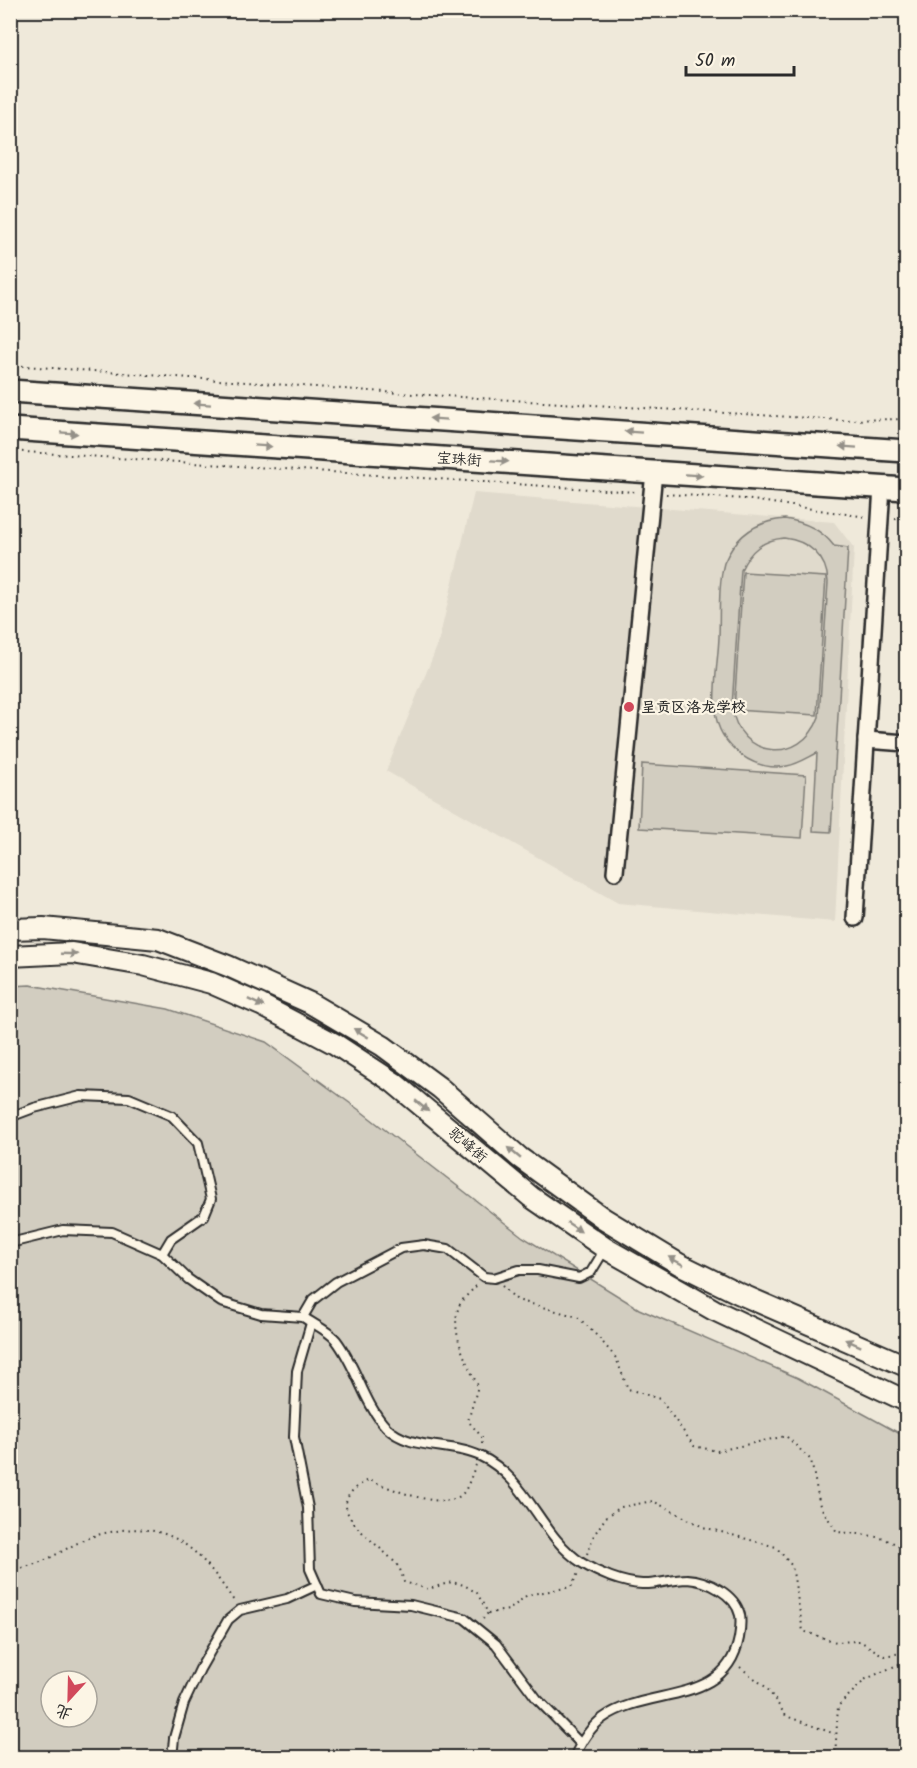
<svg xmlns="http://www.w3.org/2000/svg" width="917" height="1768" font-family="Kalam,'LXGW WenKai TC',sans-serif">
<rect width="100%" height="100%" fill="#efe9da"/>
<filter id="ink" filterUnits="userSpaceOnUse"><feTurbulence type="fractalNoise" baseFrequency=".0167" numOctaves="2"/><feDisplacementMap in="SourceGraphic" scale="12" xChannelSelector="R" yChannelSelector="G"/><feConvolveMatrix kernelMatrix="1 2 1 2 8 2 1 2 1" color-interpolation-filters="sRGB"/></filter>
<g filter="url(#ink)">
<polygon fill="#e0dacc" points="474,493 834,522 854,548 835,922 618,903 386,771 438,644"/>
<g fill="#d2cdc0" stroke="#7e7c76" stroke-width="1.5" fill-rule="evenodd">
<path d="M 785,519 C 805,522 822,530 834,546 L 848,548 L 831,832 L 813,831 L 817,753 C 807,758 798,764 787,766 C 753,772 719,746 715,711 C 713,687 718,661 719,637 C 720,613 718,586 724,563 C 736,535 756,521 785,519 ZM 784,538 C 809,541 827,557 828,582 L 819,717 C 801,766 738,758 732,707 L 741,570 C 750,550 763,540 784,538 Z"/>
<polygon points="743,572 826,577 817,715 734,710"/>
<polygon points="642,764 806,775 802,838 639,828"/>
<path d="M 30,985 L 168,1009 L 266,1042 L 362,1112 L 523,1237 L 639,1309 L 798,1378 L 906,1437 L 906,1757 L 11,1758 L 11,986 ZM 51,1681 L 87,1681 L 87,1717 L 51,1717 Z"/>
</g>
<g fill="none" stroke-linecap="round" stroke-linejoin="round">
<defs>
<g id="service">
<polyline points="10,1117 34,1108 81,1096 129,1098 172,1116 198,1143 211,1199 204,1216 171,1239 162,1254"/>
<polyline points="10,1243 63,1230 112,1232 162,1254 188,1279 221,1302 261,1314 303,1317 313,1300 336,1282 401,1248 424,1245 448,1249 484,1277 494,1278 519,1270 538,1270 579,1278 591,1272 605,1249"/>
<path d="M 303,1317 C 313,1324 329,1331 336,1340 C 357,1367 363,1402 386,1427 C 410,1451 450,1442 480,1456 C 528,1478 539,1535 582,1563 C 598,1573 622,1583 642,1584 C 656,1585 672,1579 687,1579 C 707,1580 735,1594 740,1615 C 741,1621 740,1632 739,1638 C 726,1707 647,1686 603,1718 C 589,1728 581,1742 574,1758"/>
<polyline points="311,1323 297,1371 294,1437 308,1508 310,1569 321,1594 355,1602 411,1605 464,1618 496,1644 537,1699 580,1743"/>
<polyline points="172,1758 174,1738 184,1703 200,1669 228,1620 240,1610 287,1599 317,1585"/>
</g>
<g id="minor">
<polyline points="866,740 906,743"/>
<polyline points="615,872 654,472"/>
<polyline points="855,918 882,487"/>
</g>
<g id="tertiary">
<polyline points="10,929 43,928 158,939 228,966 310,1003 383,1046 440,1088 520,1158 603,1218 679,1264 738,1293 906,1366"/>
<polyline points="10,956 72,953 143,965 211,983 261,1005 335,1044 393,1082 531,1197 605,1248 714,1310 906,1401"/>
</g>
<g id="secondary">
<polyline points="10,391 906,451"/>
<polyline points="10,429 906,489"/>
</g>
</defs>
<use href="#service" stroke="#2b2b2b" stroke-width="12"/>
<use href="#minor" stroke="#2b2b2b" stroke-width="20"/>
<use href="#tertiary" stroke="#2b2b2b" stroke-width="24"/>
<use href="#secondary" stroke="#2b2b2b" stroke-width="26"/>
<g stroke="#2b2b2b" stroke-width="2" stroke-dasharray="1.5 4.5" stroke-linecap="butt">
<polyline points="10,365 413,394 841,420 906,419"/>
<polyline points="10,451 636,492"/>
<polyline points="666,494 745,499 866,517"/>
<polyline points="895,519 906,520"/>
<path d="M 476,1286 C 471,1292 463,1298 460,1304 C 448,1330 467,1363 478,1386 L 468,1421 L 482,1437 L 482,1446"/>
<path d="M 502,1286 L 517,1300 L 578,1317 L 599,1338 L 616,1358 L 628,1389 L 660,1399 L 694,1446 L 717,1451 L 786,1436 L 811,1460 L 820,1506 L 837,1532 C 859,1534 892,1535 906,1553"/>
<path d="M 476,1465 C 472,1473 469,1485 464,1492 C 447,1514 391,1488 369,1480 C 312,1507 376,1539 397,1565 C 401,1569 402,1576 404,1582 L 428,1589 L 452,1582 L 464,1585 L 477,1593 L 488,1613 L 483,1619"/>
<polyline points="587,1554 594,1535 606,1517 621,1507 653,1501 703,1527 776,1547 792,1566 803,1631 836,1642 860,1641 884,1656 906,1652"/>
<path d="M 10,1569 C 42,1567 59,1551 86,1539 C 97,1534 110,1532 122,1530 C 179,1524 204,1557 234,1601"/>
<polyline points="488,1613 509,1610 527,1595 571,1587 578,1573"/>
<polyline points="740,1667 767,1688 786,1716 835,1734"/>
<polyline points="835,1758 838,1706 866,1679 906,1661"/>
</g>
<use href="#service" stroke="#fcf5e5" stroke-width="8"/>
<use href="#minor" stroke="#fcf5e5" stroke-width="15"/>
<use href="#tertiary" stroke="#fcf5e5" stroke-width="20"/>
<use href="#secondary" stroke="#fcf5e5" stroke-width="21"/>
</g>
<defs><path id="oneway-solid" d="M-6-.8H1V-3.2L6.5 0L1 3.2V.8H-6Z" transform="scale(1.5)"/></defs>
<g fill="#949088">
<use href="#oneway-solid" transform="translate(202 404) rotate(-176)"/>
<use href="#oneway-solid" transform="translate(438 419) rotate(-176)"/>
<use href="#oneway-solid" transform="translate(633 432) rotate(-176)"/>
<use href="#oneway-solid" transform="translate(69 433) rotate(4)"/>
<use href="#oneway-solid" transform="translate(263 446) rotate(4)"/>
<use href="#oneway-solid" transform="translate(848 447) rotate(-176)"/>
<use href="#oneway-solid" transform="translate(500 461) rotate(4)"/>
<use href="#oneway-solid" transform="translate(694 475) rotate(4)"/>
<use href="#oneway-solid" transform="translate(69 954) rotate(2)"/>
<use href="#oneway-solid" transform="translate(256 1003) rotate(25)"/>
<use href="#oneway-solid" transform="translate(361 1033) rotate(-149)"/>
<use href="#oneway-solid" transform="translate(422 1106) rotate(40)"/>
<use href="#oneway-solid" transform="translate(514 1153) rotate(-140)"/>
<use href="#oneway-solid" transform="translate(574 1227) rotate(34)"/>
<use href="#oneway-solid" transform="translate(676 1261) rotate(-151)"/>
<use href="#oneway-solid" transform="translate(853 1343) rotate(-156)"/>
</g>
</g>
<circle fill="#d1495b" stroke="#fcf5e5" stroke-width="2" cx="629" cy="707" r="6"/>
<g text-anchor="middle" stroke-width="4.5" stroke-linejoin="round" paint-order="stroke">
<g font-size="15" fill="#2b2b2b" stroke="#fcf5e5">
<text transform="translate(459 459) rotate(4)" y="5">宝珠街</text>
<text transform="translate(468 1145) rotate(40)" y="5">驼峰街</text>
</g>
<g font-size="15" font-weight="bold" fill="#2b2b2b" stroke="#fcf5e5" text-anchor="start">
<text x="641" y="712">呈贡区洛龙学校</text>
</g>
</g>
<rect width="917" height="1768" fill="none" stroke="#fcf5e5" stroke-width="36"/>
<rect x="18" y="18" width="881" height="1732" fill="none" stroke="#2b2b2b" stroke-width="2" filter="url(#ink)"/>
<g transform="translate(69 1699) rotate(202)"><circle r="28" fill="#fcf5e5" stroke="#a8a49b" stroke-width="1.5"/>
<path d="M0-4.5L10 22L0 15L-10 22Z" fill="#d1495b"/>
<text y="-9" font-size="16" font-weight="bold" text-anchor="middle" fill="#2b2b2b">北</text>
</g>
<path d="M686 66v9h108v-9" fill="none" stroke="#2b2b2b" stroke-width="3"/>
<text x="695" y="66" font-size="18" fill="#2b2b2b" stroke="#fcf5e5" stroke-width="4.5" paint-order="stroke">50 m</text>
</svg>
